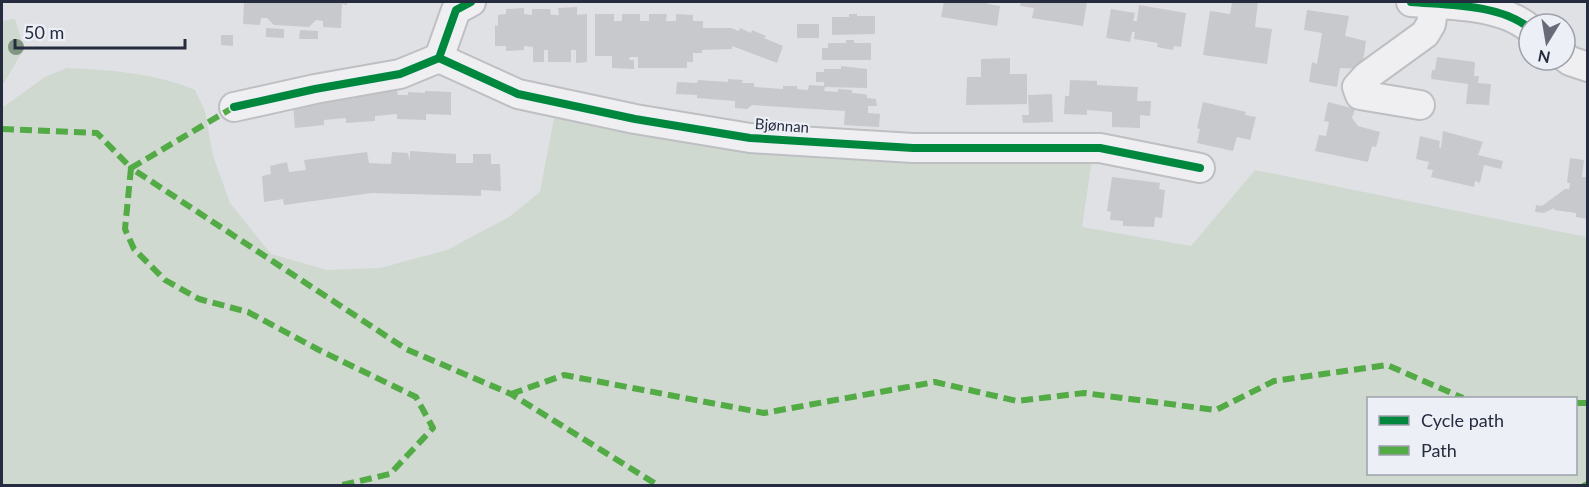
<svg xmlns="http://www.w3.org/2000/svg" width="1589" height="487" font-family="Lato,sans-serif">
<rect width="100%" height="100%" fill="#e0e1e5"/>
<g fill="#cfd9d0" fill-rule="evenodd">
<polygon points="15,19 24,49 2,86 2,21"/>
<path d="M 67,68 C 109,70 156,73 195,90 L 205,111 L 213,156 L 230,203 L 271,254 L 327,270 L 380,268 L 447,250 L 509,217 L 540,192 L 555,113 L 1092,160 L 1082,227 L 1191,246 L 1255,170 L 1587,237 L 1587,485 L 2,485 L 2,108 L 45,77 ZM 1368,398 L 1576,398 L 1576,474 L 1368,474 Z"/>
</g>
<g fill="#c8c9cd">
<polygon points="244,2 347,2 347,5 342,4 341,28 323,27 323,21 316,20 309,27 274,25 267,18 261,18 260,25 243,24"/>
<polygon points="944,2 988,2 988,4 1000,6 997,26 941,17"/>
<polygon points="1021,2 1087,2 1083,26 1032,18 1034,8 1020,6"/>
<polygon points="1232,2 1258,2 1255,27 1272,29 1267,64 1203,55 1210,11 1230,14"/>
<polygon points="1139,5 1186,13 1181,47 1174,46 1173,50 1157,47 1158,43 1134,39 1135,32 1132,32 1130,42 1106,38 1111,9 1135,13 1133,21 1137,21"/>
<polygon points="577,7 577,15 587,14 587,62 576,63 576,50 571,50 571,62 548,62 548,50 544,50 544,62 533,62 533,47 524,46 524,50 506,51 506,46 495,46 495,25 498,26 498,15 506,14 506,9 524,8 524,14 532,15 532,9 550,9 551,15 559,15 558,8"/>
<polygon points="1307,10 1349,16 1345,36 1366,41 1362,69 1340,68 1337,87 1309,82 1312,62 1317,64 1322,33 1304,30"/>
<polygon points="595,14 614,14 614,21 622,21 622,14 640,14 640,21 649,21 649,14 667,14 666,21 676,21 676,14 693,15 693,21 703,21 703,28 731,28 739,31 740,28 751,33 752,30 766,36 764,38 783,46 777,63 732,46 732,49 702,50 702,53 693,53 693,62 687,62 687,68 638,68 638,57 630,57 629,60 634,60 634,69 612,68 612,56 595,56"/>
<polygon points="849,14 857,14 857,16 875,16 875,34 832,35 832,17 849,17"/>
<rect x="797" y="24" width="22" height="14"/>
<polygon points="266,28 284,29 284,38 266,37"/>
<polygon points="300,30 318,31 318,39 299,39"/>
<polygon points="221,35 233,35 233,46 221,45"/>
<polygon points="846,40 854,40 854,43 871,43 871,60 822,60 822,48 828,48 828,43 846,43"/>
<polygon points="1437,57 1475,62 1474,76 1479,76 1478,83 1491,84 1489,105 1466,104 1468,84 1431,79 1432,70 1435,70"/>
<polygon points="1010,58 1010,74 1027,74 1027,104 966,105 967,77 981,77 981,59"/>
<polygon points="841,66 867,69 867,88 825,87 824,91 838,92 838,89 852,90 852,93 864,94 867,95 867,98 876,99 877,106 868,106 868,113 880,114 879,127 844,125 845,111 752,105 747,109 735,108 735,101 697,98 697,95 676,94 677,82 697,83 698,80 728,82 728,79 743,80 742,83 754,83 754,87 783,89 783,86 797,86 797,89 808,90 809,85 824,86 824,82 816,82 816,72 824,72 824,69 841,69"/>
<polygon points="1070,80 1097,81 1097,85 1138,87 1137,101 1151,101 1150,116 1140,115 1140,128 1112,127 1112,112 1087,110 1087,115 1064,114 1065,96 1069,96"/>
<polygon points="397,91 398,95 408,95 408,92 425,93 425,91 451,92 451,115 426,114 426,120 397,119 397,114 375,116 375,121 346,123 346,118 324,120 324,125 295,128 293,104 346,94 347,99 354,99 354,96 371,95 371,93"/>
<polygon points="1052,94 1053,122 1023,123 1022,115 1029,115 1028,95"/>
<polygon points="1203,102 1246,112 1245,115 1256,117 1250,140 1237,137 1233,151 1197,143 1200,129 1197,128"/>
<polygon points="1328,102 1355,109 1352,118 1358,126 1380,132 1376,147 1372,146 1368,162 1315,151 1319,135 1326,136 1329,122 1324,121"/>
<polygon points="1443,131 1483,142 1478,155 1503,161 1501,169 1484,165 1480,183 1475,181 1474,187 1431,177 1433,170 1427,169 1429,162 1416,159 1420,136 1440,141 1439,147 1441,148"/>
<polygon points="410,151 456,154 456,163 473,163 473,154 491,154 491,164 500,164 501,191 481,190 481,196 372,193 284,205 283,199 264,202 262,176 271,174 270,166 287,162 289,172 306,170 304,160 367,152 369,163 391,164 392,152 408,153 410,161"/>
<polygon points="1570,158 1584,160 1582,177 1587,177 1587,219 1576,217 1576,213 1554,210 1554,208 1544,213 1535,212 1536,205 1542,206 1565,189 1569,189 1570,183 1567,183"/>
<polygon points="1112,177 1160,183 1159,189 1165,190 1162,218 1155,217 1154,227 1123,226 1123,221 1110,220 1111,212 1107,211"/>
</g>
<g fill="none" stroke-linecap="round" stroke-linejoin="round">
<defs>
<g id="minor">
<polyline points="471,2 456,10 439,58 518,94 635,119 750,138 913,148 1100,148 1200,168"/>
<path d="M 1411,2 C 1447,5 1500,4 1529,28"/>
<polyline points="1565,57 1570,61 1588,67"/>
<polyline points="1420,105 1360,95 1357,87 1367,76 1425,34 1431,24 1434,4"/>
<polyline points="234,107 315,89 400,74 439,58"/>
</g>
</defs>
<use href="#minor" stroke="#bebfc3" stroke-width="32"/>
<use href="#minor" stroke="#efeff2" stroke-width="28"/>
<g stroke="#53ab46" stroke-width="6" stroke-dasharray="12 6" stroke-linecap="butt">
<polyline points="234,107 131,168 406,349 511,394 659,486"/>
<polyline points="2,129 97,133 131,168 125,229 134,249 165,280 199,299 248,312 319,350 416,397 433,428 390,474 338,486"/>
<polyline points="511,394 564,375 764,413 935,382 1017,401 1084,393 1216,410 1274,381 1387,365 1463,398"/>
<polyline points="1576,403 1588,403"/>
<polyline points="1583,486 1588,484"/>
</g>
<defs>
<g id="cycleway">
<polyline points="471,2 456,10 439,58 518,94 635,119 750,138 913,148 1100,148 1200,168"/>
<path d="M 1411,2 C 1447,5 1500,4 1529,28"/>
<polyline points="234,107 315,89 400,74 439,58"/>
</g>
</defs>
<use href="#cycleway" stroke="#eceff5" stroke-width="11"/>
<use href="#cycleway" stroke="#00873e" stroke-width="8"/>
</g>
<circle fill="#829783" cx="16" cy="47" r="8"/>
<g text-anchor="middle" stroke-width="4.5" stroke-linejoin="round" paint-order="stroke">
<g font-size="15" fill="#262c3f" stroke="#eceff5">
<text transform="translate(782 126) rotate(4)" y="5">Bjønnan</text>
</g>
</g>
<rect width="1589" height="487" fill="none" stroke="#262c3f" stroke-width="6"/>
<rect x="1367" y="397" width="210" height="78" fill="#eceff5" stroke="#9da1ac" stroke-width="1.5"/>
<rect x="1379" y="416" width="30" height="9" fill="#00873e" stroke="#9da1ac" stroke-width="1.5"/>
<text x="1421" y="427" font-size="18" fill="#262c3f">Cycle path</text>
<rect x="1379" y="446" width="30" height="9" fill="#53ab46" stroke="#9da1ac" stroke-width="1.5"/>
<text x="1421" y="457" font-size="18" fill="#262c3f">Path</text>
<g transform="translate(1547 42) rotate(191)"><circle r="28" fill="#eceff5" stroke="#9da1ac" stroke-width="1.5"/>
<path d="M0-4.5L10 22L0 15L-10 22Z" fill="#676b79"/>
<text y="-9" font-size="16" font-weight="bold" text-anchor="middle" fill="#262c3f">N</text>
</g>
<path d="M15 39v9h170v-9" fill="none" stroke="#262c3f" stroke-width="3"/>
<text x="24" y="39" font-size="18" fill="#262c3f" stroke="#eceff5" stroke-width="4.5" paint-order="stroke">50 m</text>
</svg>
